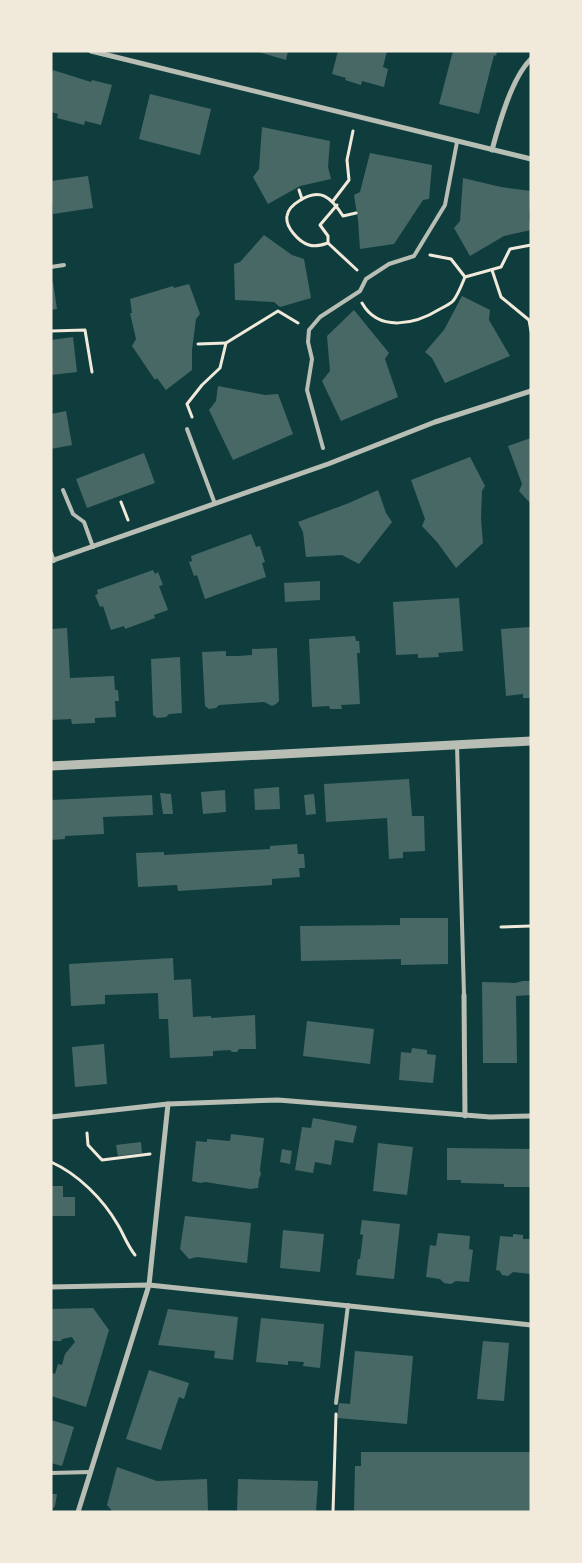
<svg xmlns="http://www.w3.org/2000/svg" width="582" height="1563" font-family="'Titillium Web',sans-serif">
<rect width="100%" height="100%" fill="#0f3d3e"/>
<g fill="#486865">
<polygon points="255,51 288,51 286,60"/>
<polygon points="338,51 387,51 383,67 388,69 384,87 362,81 361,85 345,80 346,78 332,74"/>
<polygon points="453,51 497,51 496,56 494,55 479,114 439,104"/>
<polygon points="53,70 91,82 92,80 112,85 101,125 85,121 84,125 57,118 58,114 51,112 51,78"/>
<polygon points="150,94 211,109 200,155 139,139"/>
<polygon points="262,127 330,141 328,167 331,179 300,186 268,204 253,177 259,169"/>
<polygon points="370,153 432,165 429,199 423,200 394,244 360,249 358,220 354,195 360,192"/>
<polygon points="88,176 93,208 53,214 51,181"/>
<polygon points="463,178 501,187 531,191 529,217 531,230 504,236 470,256 454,228 460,221"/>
<polygon points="264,235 292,255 304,259 311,298 280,307 274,302 235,300 234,264 240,262"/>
<polygon points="51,282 53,282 57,309 51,310"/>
<polygon points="189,284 200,314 196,319 192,350 192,370 166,390 157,378 155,380 132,346 136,339 130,313 132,313 130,299 173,286 174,288"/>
<polygon points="462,296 490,310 489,320 510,356 445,383 432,358 425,352 444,330"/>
<polygon points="354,310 389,353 385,359 398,397 341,421 322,381 330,371 327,336"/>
<polygon points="73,337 77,372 51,375 51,340"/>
<polygon points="218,386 265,395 278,394 293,434 233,460 209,410 216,401"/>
<polygon points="66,411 72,445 51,449 51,414"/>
<polygon points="531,438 531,504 519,491 522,484 508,446"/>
<polygon points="144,453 155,483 87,508 76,479"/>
<polygon points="470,457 485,486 482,491 481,519 483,543 456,568 437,542 422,526 425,519 411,480"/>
<polygon points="378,490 386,513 392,522 359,564 342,555 306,557 303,532 298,522 349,503"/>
<polygon points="251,534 256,547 260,546 265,562 262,563 266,577 205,599 197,575 194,576 189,562 192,561 191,556"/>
<polygon points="153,570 155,574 158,572 163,585 159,586 168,610 154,615 155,618 125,629 124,626 111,630 103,606 100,607 95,595 98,594 97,590"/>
<polygon points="320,581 320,600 285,602 284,583"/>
<polygon points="459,598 463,651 438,653 439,657 418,658 418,654 396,655 393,602"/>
<polygon points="531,627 531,698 523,698 523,694 506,696 501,629"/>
<polygon points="67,628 70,678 114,676 115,690 118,690 119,701 115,701 116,717 95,718 95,723 72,724 71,719 51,720 51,629"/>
<polygon points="355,636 356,641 359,641 360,653 357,653 360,704 341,705 342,709 330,709 329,706 312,707 309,639"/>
<polygon points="277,648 279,701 276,704 272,706 264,702 219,705 216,708 209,709 205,706 202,652 226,651 226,656 239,656 252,655 252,649"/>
<polygon points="180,657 182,713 169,714 166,717 157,718 153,715 151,659"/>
<polygon points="409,779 412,816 424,816 425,851 403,852 403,858 389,859 387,818 326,822 324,784"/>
<polygon points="279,787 280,809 255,810 254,789"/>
<polygon points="225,790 226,812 203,814 201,792"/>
<polygon points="160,793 171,794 173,814 163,814"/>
<polygon points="314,794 316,814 306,815 304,795"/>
<polygon points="152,795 153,815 103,817 104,834 65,836 65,839 52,840 51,800"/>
<polygon points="297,844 298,854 304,854 305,868 299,868 300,877 272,879 272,885 178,891 177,885 138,887 136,853 164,852 164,855 270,849 270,846"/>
<polygon points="400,918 448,918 448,964 401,965 401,959 301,961 300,926 400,925"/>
<polygon points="173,958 174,980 191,979 193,1017 211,1016 211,1018 255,1015 256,1049 239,1049 237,1052 232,1052 230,1050 213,1051 213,1056 170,1058 168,1019 159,1019 158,993 105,995 105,1004 71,1006 69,964"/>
<polygon points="523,981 531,981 531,995 516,996 517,1063 483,1063 482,982 515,983"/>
<polygon points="307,1021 374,1029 370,1064 303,1056"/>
<polygon points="104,1044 107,1084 75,1087 72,1047"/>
<polygon points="412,1048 427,1050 427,1054 436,1055 433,1083 399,1080 401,1052 411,1053"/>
<polygon points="313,1118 357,1126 353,1143 335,1140 331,1165 315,1162 313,1173 295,1170 302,1127 311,1128"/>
<polygon points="231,1134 264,1138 260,1170 261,1174 259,1179 258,1188 250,1189 205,1182 200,1183 192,1181 196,1141 207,1142 207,1139 230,1141"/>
<polygon points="141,1142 142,1153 118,1156 116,1145"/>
<polygon points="378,1143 413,1147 407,1195 373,1191"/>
<polygon points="447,1148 531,1149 531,1187 504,1187 504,1184 461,1183 461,1180 447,1180"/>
<polygon points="282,1149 292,1151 290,1164 280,1162"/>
<polygon points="51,1186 63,1186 63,1197 75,1197 75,1216 51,1216"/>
<polygon points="185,1216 251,1223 247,1263 197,1257 189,1259 180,1249"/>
<polygon points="362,1220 400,1224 394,1279 356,1275 358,1259 360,1259 363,1235 360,1234"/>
<polygon points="283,1230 324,1234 320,1272 280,1268"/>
<polygon points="438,1233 470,1236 469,1249 473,1250 469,1282 456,1281 451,1284 444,1283 440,1279 426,1277 430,1245 436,1246"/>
<polygon points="513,1234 523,1235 523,1239 531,1239 531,1274 513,1272 508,1276 502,1275 500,1271 496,1270 500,1236 513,1237"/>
<polygon points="93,1308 109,1330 86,1407 51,1396 52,1373 55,1374 58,1364 62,1365 65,1354 75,1342 72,1337 62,1339 61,1341 51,1341 51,1309"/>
<polygon points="168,1309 238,1317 233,1360 214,1358 215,1351 158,1345"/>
<polygon points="261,1318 324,1324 320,1368 303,1366 304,1362 288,1361 288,1365 256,1362"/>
<polygon points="483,1341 509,1343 504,1401 477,1399"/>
<polygon points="355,1351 413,1356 407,1424 337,1418 339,1403 350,1404"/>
<polygon points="149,1370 189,1383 184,1399 179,1397 161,1450 126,1439"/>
<polygon points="51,1420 74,1427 62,1466 51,1463"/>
<polygon points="361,1452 531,1452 531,1512 354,1512 355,1466 361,1466"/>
<polygon points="117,1467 157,1481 207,1479 208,1512 113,1512 107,1505"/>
<polygon points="238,1479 318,1481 316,1512 237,1512"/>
<polygon points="51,1494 57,1494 55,1506 51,1511"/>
</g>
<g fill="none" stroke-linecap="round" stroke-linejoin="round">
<g stroke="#f1e9da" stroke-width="3">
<polyline points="299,190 302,199"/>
<polyline points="333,201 349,180 347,160 353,131"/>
<path d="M 356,213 L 343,216 C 331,197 320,187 299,201 C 294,204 288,209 287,216 C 285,227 299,242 309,245 C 316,247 322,245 328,243 L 357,270"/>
<polyline points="328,243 328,236 320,225 337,205"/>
<polyline points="492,270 501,297 529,320 531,331"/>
<polyline points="465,277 501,267 510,249 531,245"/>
<path d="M 362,303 C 379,333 416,324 440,309 C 444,307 450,304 453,301 C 458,295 462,284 465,277 L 451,259 L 430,255"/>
<polyline points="51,331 85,330 92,372"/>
<polyline points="198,344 226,343"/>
<polyline points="192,417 187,404 202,385 220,368 226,343 278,311 298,323"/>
<polyline points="121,502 128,520"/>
<polyline points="501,927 531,926"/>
<polyline points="87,1133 88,1145 102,1160 150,1154"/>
<path d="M 51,1162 C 78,1174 103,1199 118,1225 C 124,1235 127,1245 135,1255"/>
<polyline points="333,1512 336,1414"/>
</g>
<g stroke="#b8beb3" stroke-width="4">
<polyline points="51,267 64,265"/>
<polyline points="187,429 215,504"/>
<polyline points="323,448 307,390 312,359 308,342 309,330 320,317 360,291 366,279 389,264 414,256 445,205 457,142"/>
<polyline points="63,490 73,514 84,522 93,547"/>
<polyline points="51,553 54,561"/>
<polyline points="457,745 464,995"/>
<polyline points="336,1403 348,1305"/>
<polyline points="51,1473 90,1472"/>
</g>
<g stroke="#b8beb3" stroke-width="5">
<polyline points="91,51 531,159"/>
<path d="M 492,150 C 499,124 512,77 531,59"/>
<polyline points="51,561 328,464 435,422 531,391"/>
<polyline points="464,995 465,1116"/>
<polyline points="51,1117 168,1104 278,1100 490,1117 531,1116"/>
<polyline points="51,1287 149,1285 531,1325"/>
<polyline points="78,1512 149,1285 168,1104"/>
</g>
<polyline stroke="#b8beb3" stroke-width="9" points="51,766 531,741"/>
</g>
<rect width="582" height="1563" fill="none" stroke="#f1e9da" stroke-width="105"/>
</svg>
